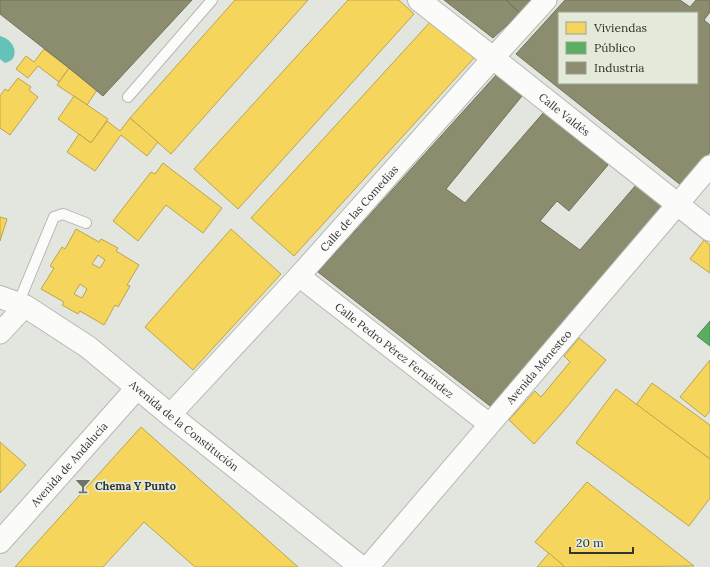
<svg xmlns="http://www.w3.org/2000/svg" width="710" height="567" font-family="Lora,serif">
<rect width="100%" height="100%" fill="#e2e6de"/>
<path fill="#65c2b8" d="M 0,36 C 4,37 8,39 11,43 C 17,50 16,61 5,63 L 0,59 Z"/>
<g fill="#f6d55c" stroke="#bba54e" fill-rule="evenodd">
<polygon points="235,0 308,0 171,154 130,118"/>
<polygon points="348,0 399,0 414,14 238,209 194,169"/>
<polygon points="432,20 474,58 294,256 251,218"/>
<polygon points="44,49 69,68 59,82 38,66 28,78 16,69 26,56 34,62"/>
<polygon points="69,68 97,90 87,105 57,85"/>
<polygon points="18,78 31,87 29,90 38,97 10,135 0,128 0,96 5,89 8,91"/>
<polygon points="74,96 108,119 91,143 58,119"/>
<polygon points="130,118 158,142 147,156 121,135 95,171 67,152 79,134 91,143 107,121 120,131"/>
<polygon points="163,163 222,208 203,233 166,205 138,241 113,221 151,172 155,174"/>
<polygon points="0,217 7,219 0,241"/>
<path d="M 76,229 L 99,242 L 101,239 L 118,248 L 116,251 L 139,265 L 127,285 L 130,286 L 118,307 L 115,305 L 104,325 L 80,311 L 78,314 L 62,305 L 64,302 L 41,289 L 54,268 L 50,266 L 62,247 L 65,249 ZM 98,255 L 105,260 L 100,268 L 92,264 ZM 80,284 L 87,289 L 82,298 L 74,294 Z"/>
<polygon points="231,229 281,274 193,370 145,327"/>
<polygon points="704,240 710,245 710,273 690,259"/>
<polygon points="579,338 606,360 561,414 534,444 509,420 535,391 541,397 570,362 564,356"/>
<polygon points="710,360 710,411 705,417 680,397"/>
<polygon points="652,383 710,425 710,459 636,405"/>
<polygon points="616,389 710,459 710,498 689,526 576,443"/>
<polygon points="141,427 298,567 195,567 144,522 103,567 15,567"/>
<polygon points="0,442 26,465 0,493"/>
<polygon points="587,482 694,566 565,567 535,542"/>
<polygon points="549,553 565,567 537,567"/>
</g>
<polygon fill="#5aae61" stroke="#4e8a52" points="710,321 710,346 697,336"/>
<g fill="#8c8c6e" stroke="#71725b" fill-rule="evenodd">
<polygon points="0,0 192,0 103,96 69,68 0,14"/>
<polygon points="444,0 506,0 520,13 493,38"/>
<polygon points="506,0 532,0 520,13"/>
<path d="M 565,0 L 680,0 L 690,7 L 696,0 L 710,0 L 710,12 L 704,20 L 710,25 L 710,152 L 682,186 L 516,54 ZM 559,13 L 697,13 L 697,83 L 559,83 Z"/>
<polygon points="497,74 522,96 446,189 465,203 544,112 608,165 569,211 557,201 540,221 580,250 636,185 664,205 494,409 318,272"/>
</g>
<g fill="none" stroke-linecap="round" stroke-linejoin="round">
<defs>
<g id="service">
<polyline points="128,97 212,0"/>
<polyline points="18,304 54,217 63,214 86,223"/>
</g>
<g id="minor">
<path id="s1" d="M 299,276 L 489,424"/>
<polyline points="0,333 25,306"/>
<path id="s2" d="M 170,415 L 299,276 L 493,58 L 546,0"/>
<path id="s3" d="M 368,567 L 677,205 L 710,166"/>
</g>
<g id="tertiary">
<path id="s4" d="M 419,0 L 493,58 L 710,230"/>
<path id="s5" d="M 0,297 L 25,306 L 88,347 L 170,415 L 361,567"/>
<path id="s6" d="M 0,542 L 137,388"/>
</g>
</defs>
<use href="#service" stroke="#b6b9b3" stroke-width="12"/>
<use href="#minor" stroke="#b6b9b3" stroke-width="23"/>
<use href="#tertiary" stroke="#b6b9b3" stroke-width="24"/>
<use href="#service" stroke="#fbfbfa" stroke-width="10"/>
<use href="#minor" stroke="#fbfbfa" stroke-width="21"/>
<use href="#tertiary" stroke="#fbfbfa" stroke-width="22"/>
</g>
<defs>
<symbol id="bar-bare" viewBox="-9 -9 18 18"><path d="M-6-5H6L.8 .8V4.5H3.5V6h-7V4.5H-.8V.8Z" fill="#70736c" stroke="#e3eada" stroke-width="2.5" paint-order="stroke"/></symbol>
</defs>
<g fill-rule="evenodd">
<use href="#bar-bare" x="72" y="475" width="22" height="22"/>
</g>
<g text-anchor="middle" stroke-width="4" stroke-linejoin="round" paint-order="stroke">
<g font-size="11" fill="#32352e" stroke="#e3eada">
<text dy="4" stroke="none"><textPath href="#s4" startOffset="185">Calle Valdés</textPath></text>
<text dy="4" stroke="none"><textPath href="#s2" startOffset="280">Calle de las Comedias</textPath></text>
<text dy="4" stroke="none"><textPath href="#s1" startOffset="121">Calle Pedro Pérez Fernández</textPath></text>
<text dy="4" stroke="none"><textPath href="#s3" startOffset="263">Avenida Menesteo</textPath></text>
<text dy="4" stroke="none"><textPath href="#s5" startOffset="226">Avenida de la Constitución</textPath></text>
<text dy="4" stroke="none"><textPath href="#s6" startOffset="104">Avenida de Andalucía</textPath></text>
</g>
<g font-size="11" font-weight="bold" fill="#32352e" stroke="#e3eada" text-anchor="start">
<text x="95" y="490">Chema Y Punto</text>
</g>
</g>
<rect x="558" y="12" width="140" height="72" fill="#e3eada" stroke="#9ca295"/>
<rect x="566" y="22" width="20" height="12" fill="#f6d55c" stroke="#9ca295"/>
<text x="594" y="32" font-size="12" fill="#32352e">Viviendas</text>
<rect x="566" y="42" width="20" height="12" fill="#5aae61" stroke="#9ca295"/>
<text x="594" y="52" font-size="12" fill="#32352e">Público</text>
<rect x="566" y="62" width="20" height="12" fill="#8c8c6e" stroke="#9ca295"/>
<text x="594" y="72" font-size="12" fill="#32352e">Industria</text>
<path d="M570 547v6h63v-6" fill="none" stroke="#32352e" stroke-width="2"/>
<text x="576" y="547" font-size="12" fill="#32352e" stroke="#e3eada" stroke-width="3" paint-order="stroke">20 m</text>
</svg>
